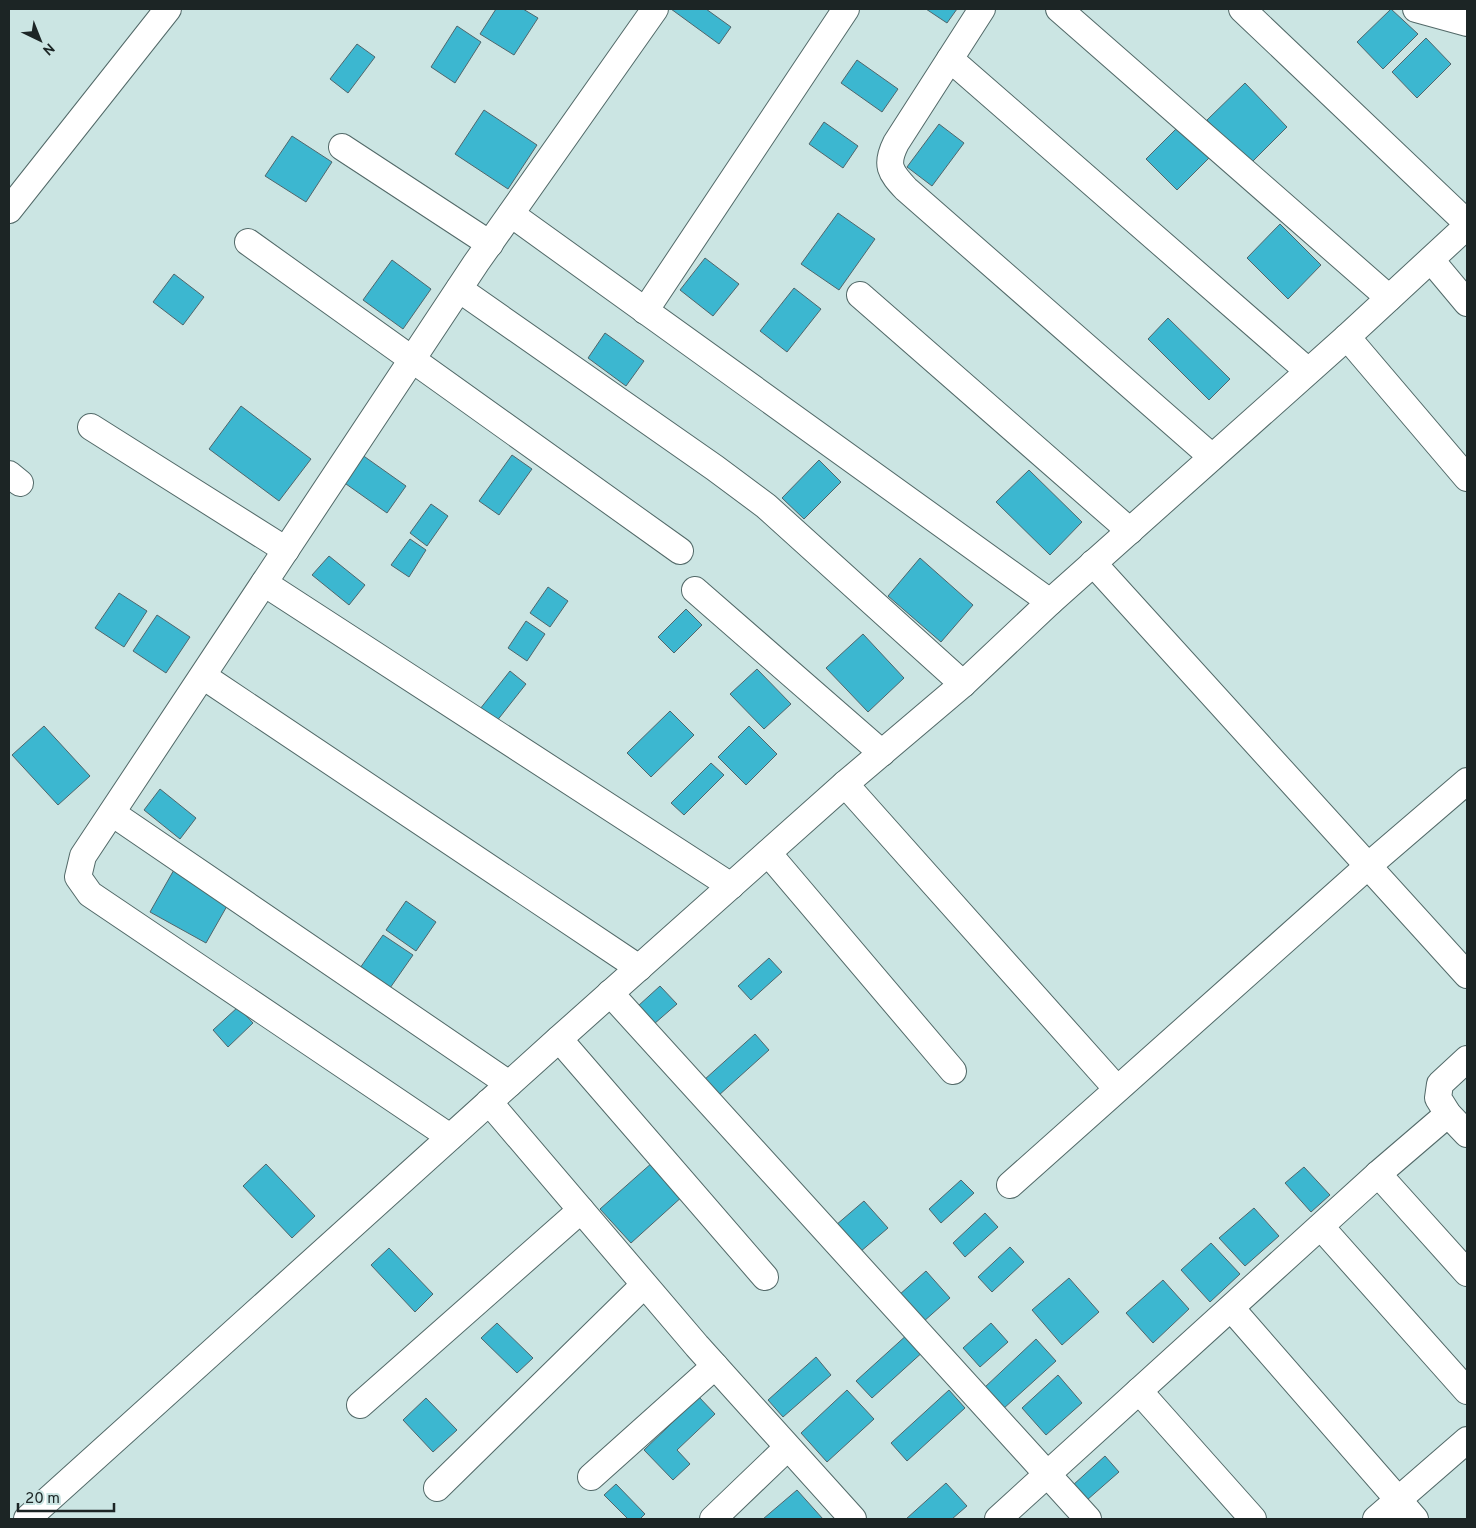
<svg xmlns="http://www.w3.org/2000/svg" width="1476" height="1528" font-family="Overpass,sans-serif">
<rect width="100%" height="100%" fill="#cbe5e3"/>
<g fill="#3cb7d0" stroke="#50666c">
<polygon points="496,9 523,9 538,18 514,55 480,34"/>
<polygon points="671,9 706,9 731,27 719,44"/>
<polygon points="926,9 957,9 947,23"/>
<polygon points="1391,9 1418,34 1383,69 1357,42"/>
<polygon points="457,26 481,42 455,83 431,67"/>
<polygon points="1426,38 1451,64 1417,98 1392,72"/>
<polygon points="357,44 375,57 348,93 330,79"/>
<polygon points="857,60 898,89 882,112 841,83"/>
<polygon points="1245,83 1287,127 1250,164 1207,120"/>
<polygon points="484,110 537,145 508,189 455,154"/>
<polygon points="824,122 858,146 843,168 809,144"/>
<polygon points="939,124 964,143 932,186 907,167"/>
<polygon points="1180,125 1211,156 1177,190 1146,159"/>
<polygon points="292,136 332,162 306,202 265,176"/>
<polygon points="838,213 875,239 839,290 801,264"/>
<polygon points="1280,224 1321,265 1288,299 1247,258"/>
<polygon points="705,258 739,284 713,316 680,290"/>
<polygon points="392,260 431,289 403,329 363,300"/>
<polygon points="174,274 204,297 183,325 153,302"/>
<polygon points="794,288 821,309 787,352 760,331"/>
<polygon points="1168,318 1230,379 1209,400 1148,339"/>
<polygon points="605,333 644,361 626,386 588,358"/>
<polygon points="241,406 311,459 279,501 209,449"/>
<polygon points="358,452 406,486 387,513 339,479"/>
<polygon points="512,455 532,469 499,515 479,501"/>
<polygon points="819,460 841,482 804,519 782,498"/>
<polygon points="1029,470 1082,522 1050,555 996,502"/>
<polygon points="431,504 448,516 427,546 410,533"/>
<polygon points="410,539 426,550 409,577 391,565"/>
<polygon points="329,556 365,585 349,605 312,575"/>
<polygon points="920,558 973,605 941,642 888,596"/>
<polygon points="548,587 568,601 550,627 530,613"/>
<polygon points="119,593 147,611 124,647 95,628"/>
<polygon points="686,609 702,625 674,653 658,637"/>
<polygon points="157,615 190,637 166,673 133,651"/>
<polygon points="526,621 545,634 527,661 508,648"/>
<polygon points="863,634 904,678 868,712 826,668"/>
<polygon points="757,669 791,704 764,729 730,694"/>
<polygon points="510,671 526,684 496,722 480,709"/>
<polygon points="670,711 694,735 651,777 627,753"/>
<polygon points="44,726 90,776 58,805 12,755"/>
<polygon points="749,726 777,754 746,785 718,757"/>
<polygon points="711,763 724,775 684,815 671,803"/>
<polygon points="160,789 196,818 180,839 144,810"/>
<polygon points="175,868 231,899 206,943 150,912"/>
<polygon points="406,901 436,922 416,951 386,930"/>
<polygon points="383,935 413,955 390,988 360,968"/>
<polygon points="769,958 782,972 751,1000 738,986"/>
<polygon points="660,986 677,1004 654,1024 638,1006"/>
<polygon points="238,1007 253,1023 228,1047 213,1030"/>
<polygon points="755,1034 769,1050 718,1096 704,1080"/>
<polygon points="653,1162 684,1195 631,1243 600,1209"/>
<polygon points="266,1164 315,1216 292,1238 243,1186"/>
<polygon points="1304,1167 1330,1195 1311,1212 1285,1183"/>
<polygon points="961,1180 974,1193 941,1223 929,1209"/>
<polygon points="864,1201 888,1228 860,1252 836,1225"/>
<polygon points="1254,1208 1279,1236 1245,1266 1219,1238"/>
<polygon points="985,1213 998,1227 965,1257 953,1243"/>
<polygon points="1211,1243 1240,1274 1210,1302 1181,1270"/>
<polygon points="1010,1247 1024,1262 992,1292 978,1277"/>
<polygon points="389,1248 433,1294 415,1312 371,1265"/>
<polygon points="926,1271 950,1298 923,1322 899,1295"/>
<polygon points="1069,1278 1099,1312 1062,1345 1032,1310"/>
<polygon points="1163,1280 1189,1309 1153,1343 1126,1313"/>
<polygon points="497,1323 533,1358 517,1373 481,1338"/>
<polygon points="991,1323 1008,1342 980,1367 963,1348"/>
<polygon points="909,1333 925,1350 872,1398 856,1381"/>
<polygon points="1036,1339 1056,1361 1003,1409 984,1388"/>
<polygon points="816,1357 831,1375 783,1417 768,1400"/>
<polygon points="1058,1375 1082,1403 1046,1435 1022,1408"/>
<polygon points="847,1390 874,1419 827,1462 801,1433"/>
<polygon points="949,1390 965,1408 907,1461 891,1443"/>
<polygon points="699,1397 715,1414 677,1450 690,1464 673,1480 644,1450"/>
<polygon points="426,1398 457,1430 433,1452 403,1420"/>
<polygon points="1105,1456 1119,1472 1087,1500 1073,1485"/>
<polygon points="946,1483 967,1506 952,1519 906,1519"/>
<polygon points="616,1484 645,1514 640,1519 628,1519 604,1495"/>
<polygon points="797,1490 823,1519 763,1519"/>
</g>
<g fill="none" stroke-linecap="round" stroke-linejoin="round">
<defs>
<g id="minor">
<path d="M 982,9 L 896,143 C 885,165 890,172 906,189 L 1212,457"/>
<polyline points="1059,9 1389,298"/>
<polyline points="1242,9 1467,223"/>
<polyline points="1416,9 1467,23"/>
<polyline points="950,59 1308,371"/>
<polyline points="342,147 490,244"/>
<polyline points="9,210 168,9"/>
<polyline points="511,214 1050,602"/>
<polyline points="248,242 680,551"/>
<polyline points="1431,260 1467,303"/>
<polyline points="459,289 715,468 766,506 963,684"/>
<polyline points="860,295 1130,531"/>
<polyline points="645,311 846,9"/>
<polyline points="1347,337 1467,478"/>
<polyline points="91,427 286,550"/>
<polyline points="9,474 20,483"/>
<polyline points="1093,563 1467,975"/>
<polyline points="264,583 731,886"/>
<polyline points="695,590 882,753"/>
<polyline points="203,676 639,968"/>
<polyline points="845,784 1117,1089"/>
<polyline points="112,813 509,1084"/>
<polyline points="768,853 953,1071"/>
<polyline points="610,993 1088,1519"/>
<polyline points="559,1039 765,1277"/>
<polyline points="1467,1059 1440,1084 1438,1098 1448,1114 1467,1134"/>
<polyline points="489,1102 697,1346 853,1519"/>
<polyline points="450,1137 90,894 78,877 83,856 476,263 655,9"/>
<polyline points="1378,1174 1467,1273"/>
<polyline points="1010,1185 1368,866 1467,781"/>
<polyline points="1321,1227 1467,1391"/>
<polyline points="1231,1308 1415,1519"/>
<polyline points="1139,1391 1253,1519"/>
<polyline points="360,1405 581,1210"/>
<polyline points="591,1477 715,1366"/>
<polyline points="437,1488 644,1285"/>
<polyline points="27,1519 559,1039 845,784 963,684 1050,602 1347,337 1467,226"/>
<polyline points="713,1519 787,1448"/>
<polyline points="998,1519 1378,1174 1448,1114"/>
<polyline points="1376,1519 1467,1440"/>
</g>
</defs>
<use href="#minor" stroke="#526968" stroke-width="28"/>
<use href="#minor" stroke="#fff" stroke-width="26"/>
</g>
<rect width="1476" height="1528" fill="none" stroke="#1c2525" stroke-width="20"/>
<g transform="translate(40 40) rotate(137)" stroke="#cbe5e3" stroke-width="4" paint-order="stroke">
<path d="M0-4L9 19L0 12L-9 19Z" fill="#1c2525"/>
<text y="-8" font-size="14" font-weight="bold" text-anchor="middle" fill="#1c2525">N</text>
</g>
<path d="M18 1503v8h96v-8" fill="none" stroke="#1c2525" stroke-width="2.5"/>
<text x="25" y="1503" font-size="15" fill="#1c2525" stroke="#cbe5e3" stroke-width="4" paint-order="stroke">20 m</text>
</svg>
